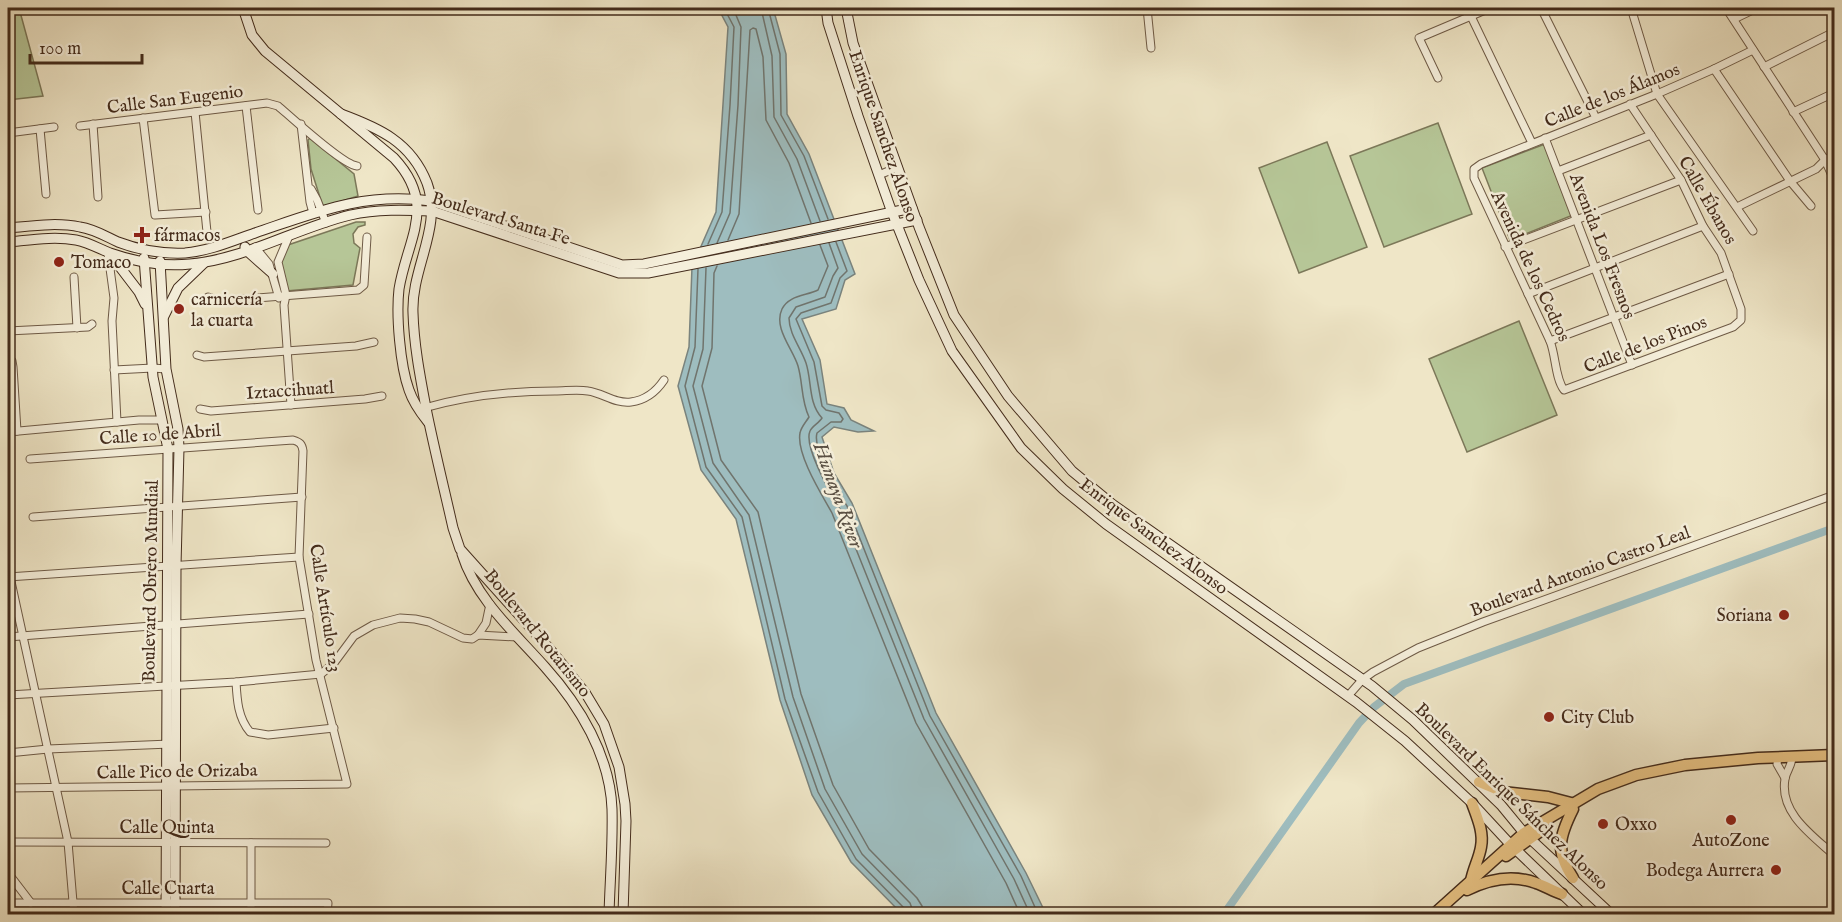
<svg xmlns="http://www.w3.org/2000/svg" width="1842" height="922" font-family="'IM FELL English',serif">
<rect width="100%" height="100%" fill="#efe6c7"/>
<filter id="stains"><feTurbulence type="fractalNoise" baseFrequency=".00333" numOctaves="4"/><feColorMatrix values="0 0 0 0 .2 0 0 0 0 .09 0 0 0 0 .02 0 0 0 .5 -.17"/></filter>
<radialGradient id="worn" r=".72"><stop offset=".6" stop-color="#630" stop-opacity="0"/><stop offset="1" stop-color="#630" stop-opacity=".3"/></radialGradient>
<g fill="#b6c697" stroke="#7c7859" stroke-width="1.5">
<polygon points="8,8 19,8 43,96 8,100"/>
<polygon points="1438,123 1472,214 1384,247 1350,156"/>
<polygon points="310,138 354,174 358,196 323,207 311,169 308,140"/>
<polygon points="1327,142 1367,247 1299,273 1259,168"/>
<polygon points="1545,144 1573,215 1510,240 1482,168"/>
<path d="M 356,222 L 365,222 L 365,225 L 358,227 L 353,234 L 354,243 L 360,248 L 353,285 L 286,291 C 280,272 275,262 288,245 Z"/>
<polygon points="1519,321 1557,415 1467,452 1429,359"/>
</g>
<polygon fill="#9ebdbf" stroke="#7a837d" stroke-width="1.5" points="718,8 773,8 786,54 787,114 809,154 855,274 845,280 836,309 802,319 820,360 827,404 844,408 851,420 874,431 858,432 834,427 822,437 834,473 852,503 936,713 1026,873 1046,914 902,914 851,862 812,795 780,700 736,519 701,470 678,386 689,347 692,267 716,212 728,27"/>
<g fill="none" stroke-linecap="round" stroke-linejoin="round">
<g stroke="#70746d" stroke-width="1.5">
<polyline points="761,8 772,56 774,117 797,159 820,221"/>
<polyline points="768,8 780,54 781,115 804,156 828,219"/>
<polyline points="728,240 739,214 750,30 753,28 756,29 763,57 766,120 789,163 811,223"/>
<path d="M 836,242 L 847,271 L 840,278 L 831,303 L 801,313 L 796,319 L 814,362 L 822,406 L 826,410 L 839,413 L 843,419 L 841,422 L 831,422 L 817,433 C 812,449 838,491 847,506 L 930,716 L 1021,876 L 1038,914"/>
<polyline points="717,243 730,213 738,105 741,27 733,8"/>
<path d="M 829,243 L 838,268 L 833,276 L 825,297 L 796,307 L 789,318 C 789,334 801,348 806,363 C 812,381 808,403 822,418 C 819,423 812,426 810,431 C 803,447 832,495 840,509 L 924,719 L 1014,879 L 1030,914"/>
<polyline points="708,244 722,212 730,105 734,27 724,8"/>
<path d="M 820,245 L 828,266 L 818,290 C 806,296 789,295 782,309 C 773,328 793,349 798,366 C 803,383 801,401 809,417 C 806,422 801,427 800,433 C 796,454 822,495 832,513 L 916,723 L 1006,883 L 1020,914"/>
<polyline points="717,266 714,273 712,348 702,386 721,460 758,512 801,694 833,785 869,849 917,898 922,906 923,914"/>
<polyline points="706,268 703,349 693,386 713,463 749,515 793,697 825,789 862,854 910,903 914,914"/>
<polyline points="698,269 695,347 685,386 706,467 742,517 785,699 818,792 856,859 904,908 906,914"/>
</g>
<polyline stroke="#9ebdbf" stroke-width="8" points="1224,914 1359,723 1374,707 1404,684 1834,528"/>
<defs>
<g id="street">
<polyline points="1147,8 1151,48"/>
<polyline points="1467,8 1532,143"/>
<polyline points="1541,8 1596,118"/>
<polyline points="1631,8 1657,94 1753,231"/>
<polyline points="1726,8 1825,160 1834,180"/>
<polyline points="1734,19 1757,8"/>
<polyline points="1764,67 1834,32"/>
<polyline points="1714,69 1790,181 1811,206"/>
<polyline points="1438,78 1419,38 1490,8"/>
<path d="M 1630,104 L 1681,180 L 1703,226 L 1721,253 L 1741,309 L 1741,320 L 1733,327 L 1564,390 C 1555,378 1556,356 1550,341 L 1474,178 L 1474,169 L 1481,164 L 1657,94 L 1714,69 L 1753,50"/>
<polyline points="246,106 258,210"/>
<polyline points="195,112 207,232"/>
<polyline points="1793,112 1834,93"/>
<polyline points="143,118 155,215 206,212"/>
<polyline points="93,124 98,197"/>
<polyline points="301,124 310,202 313,213"/>
<path d="M 80,126 L 267,103 L 278,106 C 292,118 343,165 357,166"/>
<polyline points="40,129 46,194"/>
<polyline points="8,133 54,127"/>
<polyline points="1545,138 1632,365"/>
<polyline points="1558,171 1651,135"/>
<polyline points="879,175 898,167"/>
<polyline points="311,189 317,200 326,223"/>
<polyline points="1737,207 1816,169 1825,160 1834,155"/>
<polyline points="289,236 278,262 286,295 284,305 291,405"/>
<polyline points="255,247 269,264 279,298"/>
<polyline points="1505,247 1681,180"/>
<polyline points="108,254 114,298 112,321 117,422"/>
<polyline points="74,277 77,328"/>
<polyline points="1528,294 1703,226"/>
<polyline points="208,297 221,301 358,290 364,285 367,237"/>
<polyline points="8,331 88,327 92,324"/>
<polyline points="1550,341 1729,274"/>
<polyline points="197,355 204,357 356,346 374,342"/>
<polyline points="8,357 12,361 13,367 17,431"/>
<polyline points="114,370 153,368 166,369"/>
<path d="M 424,408 C 466,396 511,391 555,391 C 566,391 577,389 588,391 C 603,393 615,404 631,402 C 646,400 656,392 664,380"/>
<polyline points="200,409 211,411 365,399 382,396"/>
<polyline points="8,432 139,420 162,420"/>
<polyline points="33,517 302,497"/>
<polyline points="8,577 299,557"/>
<polyline points="10,577 68,842 74,914"/>
<polyline points="478,635 486,623 490,604"/>
<polyline points="8,637 309,614"/>
<path d="M 236,682 C 237,700 238,718 250,732 L 268,735 L 334,728"/>
<polyline points="8,695 236,682 321,674 334,663 354,636 373,625 400,618 415,619 429,622 463,638 472,639 478,635 517,637"/>
<polyline points="1348,696 1362,680 1373,672 1418,648 1483,622 1834,495"/>
<polyline points="8,753 48,749 170,744"/>
<polyline points="1778,757 1777,764 1785,778"/>
<path d="M 1792,757 C 1792,766 1786,771 1785,779 C 1779,813 1813,836 1834,855"/>
<polyline points="1831,761 1834,765"/>
<path d="M 8,788 L 347,784 L 316,660 L 299,557 L 303,451 C 302,444 300,442 293,440 L 30,459"/>
<polyline points="8,842 326,843"/>
<polyline points="8,873 31,903"/>
<polyline points="8,903 328,903 327,914"/>
<polyline points="251,914 251,843"/>
</g>
<g id="secondary">
<path d="M 243,8 L 252,35 L 265,51 L 394,158 C 438,205 407,239 399,289 C 396,315 400,365 409,390 C 413,402 420,412 428,422"/>
<polyline points="826,8 828,23 858,116 890,207 919,280 952,351 1021,448 1063,489 1106,524 1356,702 1405,741 1472,803 1510,844 1583,914"/>
<polyline points="846,8 853,43 919,227 954,315 1008,396 1072,471 1112,504 1372,686 1413,720 1501,805 1524,833 1611,914"/>
<path d="M 341,114 C 379,128 411,142 427,183 C 443,227 411,268 413,313 C 414,345 420,376 426,408 C 434,448 444,488 453,528 L 460,549 L 554,654 L 586,694 L 604,724 L 619,767 L 625,804 L 626,821 L 623,914"/>
<path d="M 8,228 C 31,226 57,222 80,227 C 94,229 105,236 118,242 C 139,250 162,254 185,253 C 209,251 232,241 255,233 C 317,212 363,192 431,201 L 622,265 L 644,264 L 912,208"/>
<path d="M 8,242 C 30,240 54,236 76,240 C 87,242 98,248 110,253 C 136,262 162,267 190,264 C 246,259 296,228 350,215 C 377,209 405,210 432,211 L 619,273 L 648,273 L 917,220"/>
<polyline points="245,247 246,250 273,274"/>
<polyline points="110,254 139,292 145,304"/>
<polyline points="144,258 153,377 168,449 166,914"/>
<polyline points="160,261 166,369 178,429 179,448 176,566 175,914"/>
<polyline points="164,316 178,288 204,263"/>
<path d="M 462,554 C 476,599 515,633 545,667 C 580,706 610,756 612,809 C 613,844 610,880 609,914"/>
</g>
<g id="primary">
<polyline points="1479,782 1503,792 1548,797 1571,803"/>
<polyline points="1506,856 1542,830"/>
<path d="M 1573,878 C 1555,851 1559,837 1573,809"/>
<path d="M 1471,881 C 1473,869 1479,859 1481,847 C 1484,832 1477,817 1472,803"/>
<path d="M 1467,890 C 1489,879 1512,874 1536,883 C 1545,886 1553,891 1562,894"/>
<polyline points="1434,914 1524,833 1598,789 1636,775 1685,765 1758,758 1834,755"/>
</g>
</defs>
<use href="#street" stroke="#6e5a46" stroke-width="9"/>
<use href="#secondary" stroke="#432b1b" stroke-width="11"/>
<use href="#primary" stroke="#432b1b" stroke-width="13"/>
<use href="#street" stroke="#f5efdb" stroke-width="7"/>
<use href="#secondary" stroke="#f5efdb" stroke-width="9"/>
<use href="#primary" stroke="#e8c384" stroke-width="10"/>
</g>
<g fill="#8f2418" stroke="#f5efdb" stroke-width="2">
<path d="M139 226h6v6h6v6h-6v6h-6v-6h-6v-6h6z"/>
<circle cx="59" cy="262" r="6"/>
<circle cx="179" cy="309" r="6"/>
<circle cx="1784" cy="615" r="6"/>
<circle cx="1549" cy="717" r="6"/>
<circle cx="1731" cy="820" r="6"/>
<circle cx="1603" cy="824" r="6"/>
<circle cx="1776" cy="870" r="6"/>
</g>
<g text-anchor="middle" stroke-width="5" stroke-linejoin="round" paint-order="stroke">
<g font-size="18" fill="#432b1b" stroke="#f5efdb">
<text transform="translate(1612 95) rotate(-22)" y="6">Calle de los Álamos</text>
<text transform="translate(175 99) rotate(-7)" y="6">Calle San Eugenio</text>
<text transform="translate(884 136) rotate(71)" y="6">Enrique Sanchez Alonso</text>
<text transform="translate(1708 200) rotate(60)" y="6">Calle Ébanos</text>
<text transform="translate(501 218) rotate(17)" y="6">Boulevard Santa Fe</text>
<text transform="translate(1603 246) rotate(69)" y="6">Avenida Los Fresnos</text>
<text transform="translate(1531 266) rotate(65)" y="6">Avenida de los Cedros</text>
<text transform="translate(1645 344) rotate(-21)" y="6">Calle de los Pinos</text>
<text transform="translate(290 390) rotate(-4)" y="6">Iztaccihuatl</text>
<text transform="translate(160 434) rotate(-4)" y="6">Calle 10 de Abril</text>
<text transform="translate(1154 536) rotate(37)" y="6">Enrique Sanchez Alonso</text>
<text transform="translate(1580 571) rotate(-20)" y="6">Boulevard Antonio Castro Leal</text>
<text transform="translate(150 581) rotate(-89)" y="6">Boulevard Obrero Mundial</text>
<text transform="translate(326 608) rotate(81)" y="6">Calle Artículo 123</text>
<text transform="translate(538 633) rotate(51)" y="6">Boulevard Rotarismo</text>
<text transform="translate(177 771) rotate(-1)" y="6">Calle Pico de Orizaba</text>
<text transform="translate(1512 796) rotate(44)" y="6">Boulevard Enrique Sánchez Alonso</text>
<text x="167" y="833">Calle Quinta</text>
<text x="168" y="894">Calle Cuarta</text>
</g>
<g font-size="18" fill="#432b1b" stroke="#f5efdb" text-anchor="start">
<text x="154" y="241">fármacos</text>
<text x="71" y="268">Tomaco</text>
<text x="191" y="305">carnicería<tspan x="191" dy="21">la cuarta</tspan></text>
<text x="1772" y="621" text-anchor="end">Soriana</text>
<text x="1561" y="723">City Club</text>
<text x="1615" y="830">Oxxo</text>
<text x="1731" y="846" text-anchor="middle">AutoZone</text>
<text x="1764" y="876" text-anchor="end">Bodega Aurrera</text>
</g>
<g font-size="20" font-style="italic" fill="#5a5044" stroke="#f5efdb">
<text transform="translate(839 495) rotate(70)" y="7">Humaya River</text>
</g>
</g>
<rect width="1842" height="922" fill="none" stroke="#efe6c7" stroke-width="30"/>
<rect x="9" y="9" width="1824" height="904" fill="none" stroke="#432b1b" stroke-width="3"/>
<rect x="15" y="15" width="1812" height="892" fill="none" stroke="#432b1b" stroke-width="1.5"/>
<path d="M30 54v9h112v-9" fill="none" stroke="#432b1b" stroke-width="3"/>
<text x="39" y="54" font-size="18" fill="#432b1b" stroke="#f5efdb" stroke-width="4.5" paint-order="stroke">100 m</text>
<rect width="100%" height="100%" filter="url(#stains)"/>
<rect width="100%" height="100%" fill="url(#worn)"/>
</svg>
